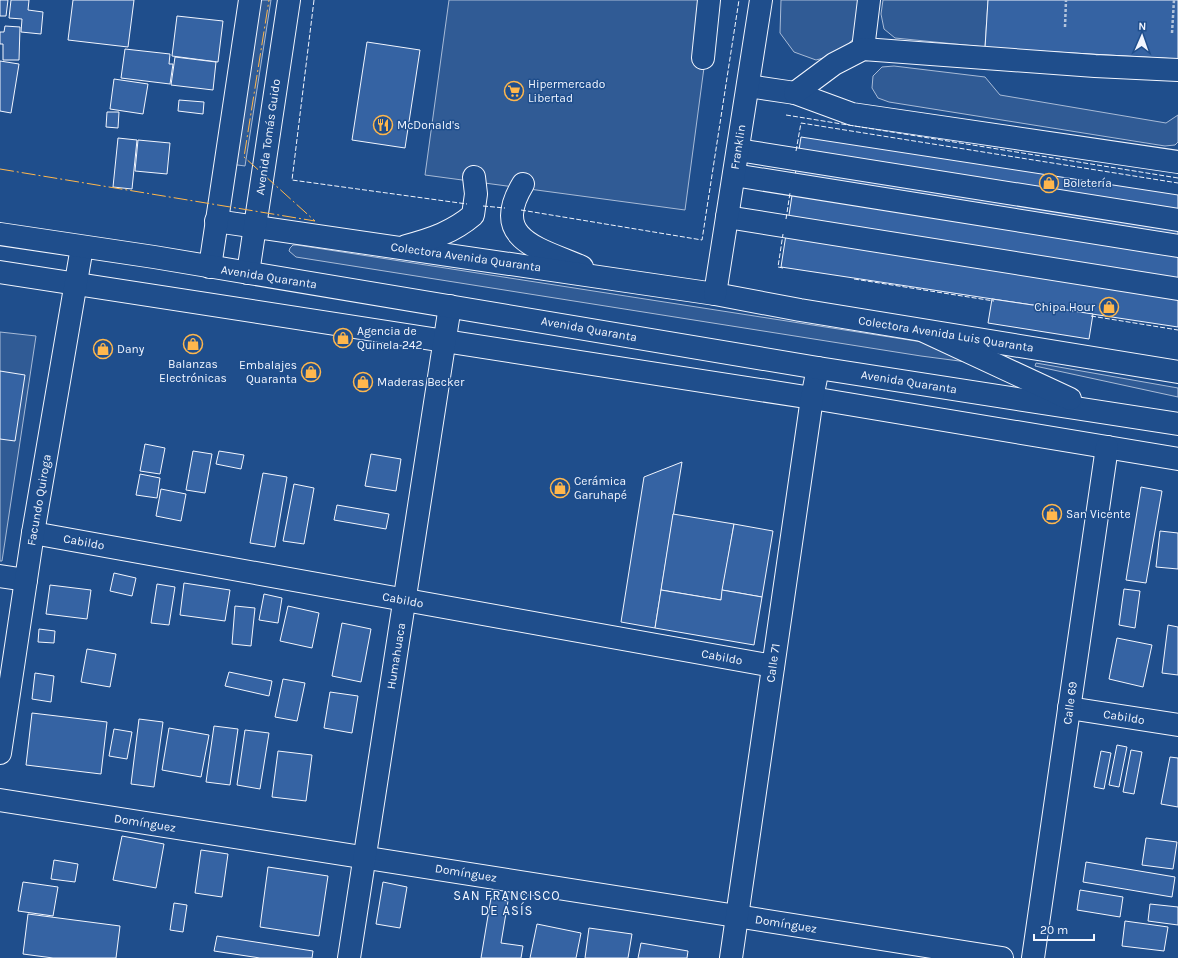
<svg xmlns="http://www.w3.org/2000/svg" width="1178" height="958" font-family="Karla,sans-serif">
<rect width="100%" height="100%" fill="#1f4e8c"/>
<g fill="#305b95" stroke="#a8bbd7">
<polygon points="256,0 271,0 245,166 230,164"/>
<polygon points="449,0 713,0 685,210 425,175"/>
<polygon points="781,0 859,0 855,37 839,54 816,60 794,52 780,33"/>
<polygon points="883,0 988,0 985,47 895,38 884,29 881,14"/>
<polygon points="894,66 985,77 1000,95 1166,123 1178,115 1178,142 1175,145 1165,146 889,102 878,98 872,88 873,76 882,67"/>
<polygon points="293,245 297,245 922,342 990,365 921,356 296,257 289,251 290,248"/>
<polygon points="0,332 36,336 2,561 0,561"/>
<polygon points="1036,363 1178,388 1178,397 1035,366"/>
</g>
<g fill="#3563a3" stroke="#f2f6ff">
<polygon points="0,0 8,0 6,16 0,16"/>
<polygon points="11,0 29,0 28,10 43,12 41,34 21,32 22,19 9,18"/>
<polygon points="73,0 134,0 128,47 68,40"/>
<polygon points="988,0 1178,0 1178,59 985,48"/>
<polygon points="177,16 223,21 218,62 172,56"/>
<polygon points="5,26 20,27 19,60 3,60 3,44 0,44 0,32 4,32"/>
<polygon points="367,42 420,50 405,148 352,140"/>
<polygon points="125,49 170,54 169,64 173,64 170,84 121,78"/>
<polygon points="175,57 216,62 213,90 171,85"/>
<polygon points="0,61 19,64 11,113 0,111"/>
<polygon points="114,79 148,84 143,114 110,109"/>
<polygon points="179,100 204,102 203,114 178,111"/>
<polygon points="107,112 119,112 118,128 106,127"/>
<polygon points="801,137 1178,195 1178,327 781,267"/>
<polygon points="118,138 137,140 132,189 113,187"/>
<polygon points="138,140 170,143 167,174 135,171"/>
<polygon points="992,299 1093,314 1089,339 988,323"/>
<polygon points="0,371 25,375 15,441 0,439"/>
<polygon points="145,444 165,448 160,474 140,471"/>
<polygon points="193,451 212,454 205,493 186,490"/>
<polygon points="219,451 244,455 241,469 216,464"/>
<polygon points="371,454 401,459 396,491 365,486"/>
<polygon points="682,462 655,628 621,622 644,477"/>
<polygon points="263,473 287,477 275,547 250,543"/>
<polygon points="140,474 160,478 157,498 136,495"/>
<polygon points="294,484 314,488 304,544 283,541"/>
<polygon points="1141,487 1162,491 1146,583 1126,580"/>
<polygon points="161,489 186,494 181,521 156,516"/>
<polygon points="337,505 389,514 386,529 334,520"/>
<polygon points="673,514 734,524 721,600 661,590"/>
<polygon points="734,524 773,531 762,597 722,590"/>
<polygon points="1160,531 1178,533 1178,569 1156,567"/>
<polygon points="114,573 136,578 132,596 110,591"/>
<polygon points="184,583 230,590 225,621 180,615"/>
<polygon points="157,584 175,587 169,625 151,623"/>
<polygon points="50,585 91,590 87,619 46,614"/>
<polygon points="1124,589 1140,591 1135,628 1119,625"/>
<polygon points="661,590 721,600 722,590 762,597 754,645 655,628"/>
<polygon points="264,594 282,598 278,623 259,620"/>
<polygon points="235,606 255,608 251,646 232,644"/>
<polygon points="288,606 319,613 312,648 280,641"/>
<polygon points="342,623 371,629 361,682 332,676"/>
<polygon points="1168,625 1178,627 1178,675 1162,673"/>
<polygon points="39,629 55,631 54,643 38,642"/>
<polygon points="1117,638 1152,645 1143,687 1109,679"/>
<polygon points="87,649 116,654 110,687 81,682"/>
<polygon points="229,672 272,681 269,696 225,686"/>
<polygon points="35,673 54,676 51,702 32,699"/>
<polygon points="283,679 305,683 297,721 275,717"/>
<polygon points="330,692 358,696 352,733 324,728"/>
<polygon points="32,713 107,722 101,774 26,765"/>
<polygon points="139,719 163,722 154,787 131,784"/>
<polygon points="214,726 238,729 230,785 206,782"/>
<polygon points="169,728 209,735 201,777 162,770"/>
<polygon points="114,729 132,732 127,759 109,756"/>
<polygon points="245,730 269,733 260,789 237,785"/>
<polygon points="1117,745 1127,747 1119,787 1109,785"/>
<polygon points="1131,750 1142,752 1134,794 1123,792"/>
<polygon points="278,751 312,755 306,801 272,797"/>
<polygon points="1101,751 1111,753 1104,789 1094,787"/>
<polygon points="1170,757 1178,758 1178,807 1161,804"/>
<polygon points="122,836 164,844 156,888 113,880"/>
<polygon points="1146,838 1177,842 1173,869 1142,865"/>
<polygon points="201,850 228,854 222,897 195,893"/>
<polygon points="54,860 78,864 75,882 51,879"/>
<polygon points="1086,862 1175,877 1172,897 1083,882"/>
<polygon points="268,867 328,876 319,936 260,927"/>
<polygon points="23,882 58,887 53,916 18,911"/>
<polygon points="383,882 407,887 400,928 376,924"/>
<polygon points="1080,890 1123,897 1120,917 1077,910"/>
<polygon points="491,898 508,901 501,943 523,946 521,958 481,958"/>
<polygon points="174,903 187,905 183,932 170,930"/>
<polygon points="1150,904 1178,907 1178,925 1148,921"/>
<polygon points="28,914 120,926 116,958 53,958 23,954"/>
<polygon points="1125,921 1168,927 1164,951 1122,946"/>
<polygon points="537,924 581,933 576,958 530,958"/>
<polygon points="589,928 632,934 628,958 585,958"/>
<polygon points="217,936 313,951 312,958 260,958 214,951"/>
<polygon points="641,943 688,951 687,958 638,958"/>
</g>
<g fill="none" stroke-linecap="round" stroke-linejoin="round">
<defs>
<g id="minor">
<polyline points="863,49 869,0"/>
<polyline points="703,58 709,0"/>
<polyline points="748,86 795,93 852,114 1178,162"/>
<polyline points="795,93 834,64 863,49 1095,66 1178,70"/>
<polyline points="738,150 1178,220"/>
<polyline points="734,175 1178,246"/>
<path d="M 523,184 C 489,240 541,249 582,267"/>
<polyline points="727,217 1178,289"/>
<polyline points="216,221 715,294 800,310 1178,372"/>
<path d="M 406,246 C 432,239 453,232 473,215 L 476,194 L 474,177"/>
<polyline points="0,272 812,398 1178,459"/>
<polyline points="715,294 761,0"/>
<polyline points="33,533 773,666"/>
<polyline points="0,576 26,580"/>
<polyline points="1069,708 1178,725"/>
<polyline points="0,753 33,533 82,247"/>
<polyline points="0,800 1002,958"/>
<polyline points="349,958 450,306"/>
<polyline points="731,958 812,398 818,368"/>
<polyline points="1033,958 1107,447"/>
</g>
<g id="major">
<polyline points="210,267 250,0"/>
<polyline points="248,273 289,0"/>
</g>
<g id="highway">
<polyline points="0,234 154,257 818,368 1178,424"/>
<polyline points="924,331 1070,399"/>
</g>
</defs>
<use href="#minor" stroke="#f2f6ff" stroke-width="24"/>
<use href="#major" stroke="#f2f6ff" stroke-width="24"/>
<use href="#highway" stroke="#f2f6ff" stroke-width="24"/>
<g stroke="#b3c4dc" stroke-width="2.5" stroke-dasharray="3 2" stroke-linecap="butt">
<polyline points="1065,27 1066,0"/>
<polyline points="1172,33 1174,0"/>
</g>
<use href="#minor" stroke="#1f4e8c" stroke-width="22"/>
<use href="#major" stroke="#1f4e8c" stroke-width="22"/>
<use href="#highway" stroke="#1f4e8c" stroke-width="22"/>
<g stroke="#f2f6ff" stroke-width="1" stroke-dasharray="5 2" stroke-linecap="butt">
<polyline points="314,0 292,180 467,204"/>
<polyline points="786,115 1178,178"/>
<polyline points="796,151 801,123 1178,183"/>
<polyline points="483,206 505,208"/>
<polyline points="521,210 702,240 739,0"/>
<polyline points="786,219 790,193"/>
<polyline points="783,268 778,267 783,234"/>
<polyline points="854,279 994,301"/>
<polyline points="1091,316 1178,330"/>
</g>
<polyline stroke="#ffb74d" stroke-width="1" stroke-dasharray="14 3 2 3" stroke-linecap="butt" points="0,169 315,221 244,157 269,0"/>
</g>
<defs>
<symbol id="supermarket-ring" viewBox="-11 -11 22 22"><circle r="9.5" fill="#1f4e8c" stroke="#ffb74d" stroke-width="1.5"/><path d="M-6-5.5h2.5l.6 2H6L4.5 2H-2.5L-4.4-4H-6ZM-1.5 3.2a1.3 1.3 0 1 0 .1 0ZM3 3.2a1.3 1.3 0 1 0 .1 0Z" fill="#ffb74d"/></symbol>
<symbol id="restaurant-ring" viewBox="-11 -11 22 22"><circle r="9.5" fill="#1f4e8c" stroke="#ffb74d" stroke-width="1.5"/><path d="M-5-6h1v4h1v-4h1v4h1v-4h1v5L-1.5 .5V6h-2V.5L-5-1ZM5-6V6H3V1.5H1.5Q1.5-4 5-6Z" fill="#ffb74d"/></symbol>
<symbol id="shop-ring" viewBox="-11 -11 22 22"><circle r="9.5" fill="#1f4e8c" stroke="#ffb74d" stroke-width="1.5"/><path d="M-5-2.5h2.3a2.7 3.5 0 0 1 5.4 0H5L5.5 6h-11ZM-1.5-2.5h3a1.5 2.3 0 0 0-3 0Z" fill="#ffb74d"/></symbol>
</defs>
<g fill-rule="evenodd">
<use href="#supermarket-ring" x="503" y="80" width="22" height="22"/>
<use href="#restaurant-ring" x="372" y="114" width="22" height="22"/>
<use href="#shop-ring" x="1038" y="172" width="22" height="22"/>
<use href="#shop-ring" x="1098" y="296" width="22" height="22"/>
<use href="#shop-ring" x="332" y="327" width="22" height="22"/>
<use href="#shop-ring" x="182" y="333" width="22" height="22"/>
<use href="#shop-ring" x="92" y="338" width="22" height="22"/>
<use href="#shop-ring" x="300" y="361" width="22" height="22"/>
<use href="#shop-ring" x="352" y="371" width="22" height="22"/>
<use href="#shop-ring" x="549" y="477" width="22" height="22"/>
<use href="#shop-ring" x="1041" y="503" width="22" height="22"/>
</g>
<g text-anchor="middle" stroke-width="3" stroke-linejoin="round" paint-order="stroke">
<g font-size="12" fill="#f2f6ff" stroke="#1f4e8c" text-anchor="start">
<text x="528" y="88">Hipermercado<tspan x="528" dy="14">Libertad</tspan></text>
<text x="397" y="129">McDonald's</text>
<text x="1063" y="187">Boletería</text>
<text x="1095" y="311" text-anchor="end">Chipa Hour</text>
<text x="357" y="335">Agencia de<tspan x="357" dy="14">Quinela 242</tspan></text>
<text x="117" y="353">Dany</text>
<text x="193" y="368" text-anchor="middle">Balanzas<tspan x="193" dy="14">Electrónicas</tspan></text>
<text x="297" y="369" text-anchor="end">Embalajes<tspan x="297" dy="14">Quaranta</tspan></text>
<text x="377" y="386">Maderas Becker</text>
<text x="574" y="485">Cerámica<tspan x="574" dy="14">Garuhapé</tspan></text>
<text x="1066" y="518">San Vicente</text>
</g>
<g font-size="12" fill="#f2f6ff" stroke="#1f4e8c">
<text transform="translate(268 137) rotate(-82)" y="4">Avenida Tomás Guido</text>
<text transform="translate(738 147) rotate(-81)" y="4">Franklin</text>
<text transform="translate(466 257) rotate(8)" y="4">Colectora Avenida Quaranta</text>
<text transform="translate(269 277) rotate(9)" y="4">Avenida Quaranta</text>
<text transform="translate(589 329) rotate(10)" y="4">Avenida Quaranta</text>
<text transform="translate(946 334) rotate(9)" y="4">Colectora Avenida Luis Quaranta</text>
<text transform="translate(909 382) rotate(9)" y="4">Avenida Quaranta</text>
<text transform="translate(39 500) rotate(-80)" y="4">Facundo Quiroga</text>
<text transform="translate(84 542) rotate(10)" y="4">Cabildo</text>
<text transform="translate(403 600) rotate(10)" y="4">Cabildo</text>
<text transform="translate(396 656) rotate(-81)" y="4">Humahuaca</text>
<text transform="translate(722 657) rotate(10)" y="4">Cabildo</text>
<text transform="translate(773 663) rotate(-82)" y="4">Calle 71</text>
<text transform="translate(1070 703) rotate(-82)" y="4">Calle 69</text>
<text transform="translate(1124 717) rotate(9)" y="4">Cabildo</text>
<text transform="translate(145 823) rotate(9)" y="4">Domínguez</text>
<text transform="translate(466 873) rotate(9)" y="4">Domínguez</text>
<text transform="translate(786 924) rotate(9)" y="4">Domínguez</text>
</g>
<g font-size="13" letter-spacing="1" fill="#f2f6ff" stroke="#1f4e8c">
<text x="507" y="900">SAN FRANCISCO<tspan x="507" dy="15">DE ASÍS</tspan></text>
</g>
</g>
<g transform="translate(1142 36) rotate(2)" stroke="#1f4e8c" stroke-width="3" paint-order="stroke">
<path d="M0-3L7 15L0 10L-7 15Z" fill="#f2f6ff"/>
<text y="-6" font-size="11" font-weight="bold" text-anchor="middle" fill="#f2f6ff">N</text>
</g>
<path d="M1034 934v6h60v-6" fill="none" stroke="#f2f6ff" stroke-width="2"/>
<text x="1040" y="934" font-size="12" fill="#f2f6ff" stroke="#1f4e8c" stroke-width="3" paint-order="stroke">20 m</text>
</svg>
